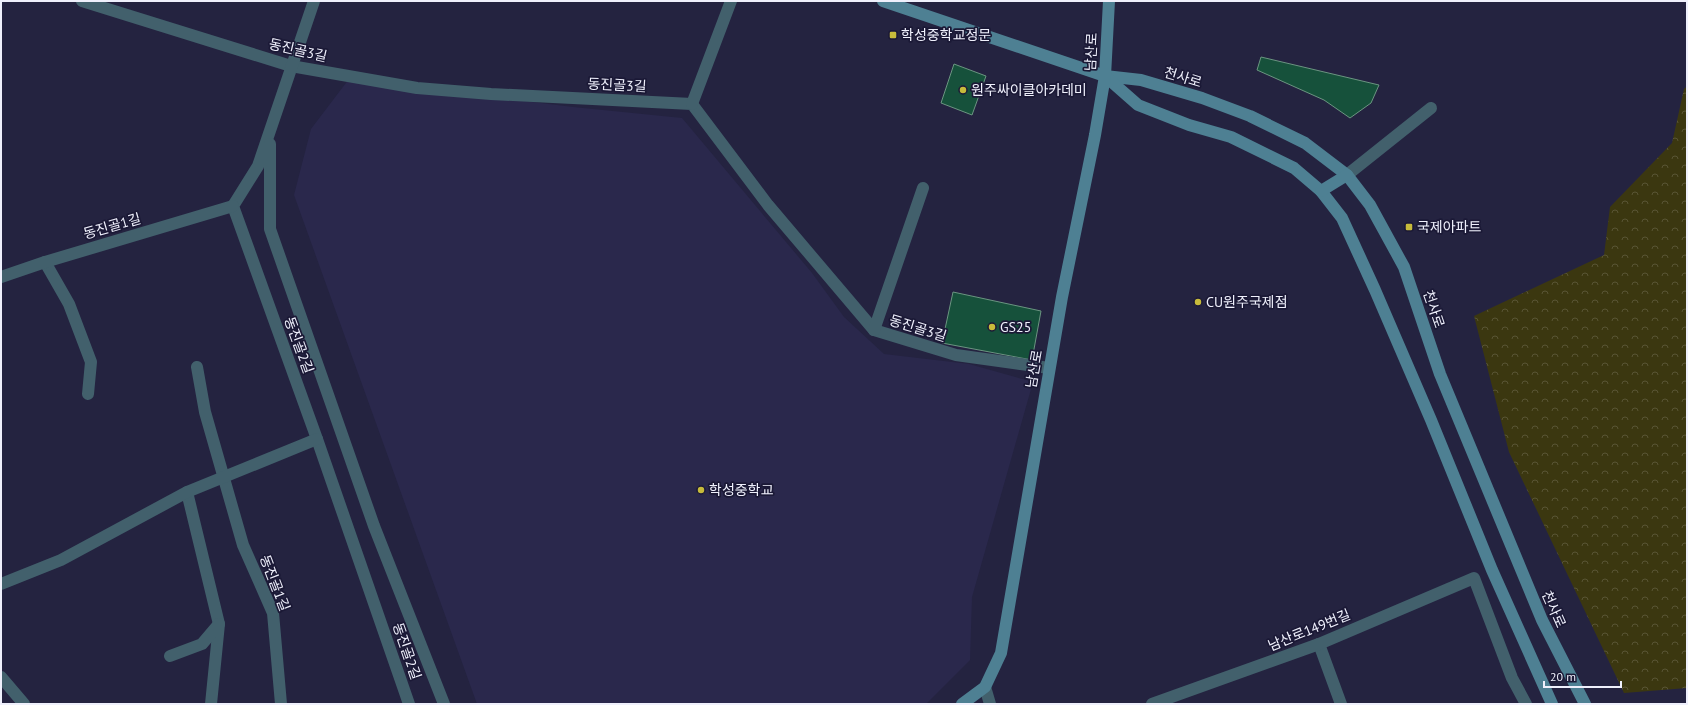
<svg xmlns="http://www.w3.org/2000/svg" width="1688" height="705" font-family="'PT Sans','Noto Sans KR',sans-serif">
<defs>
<pattern id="forest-crowns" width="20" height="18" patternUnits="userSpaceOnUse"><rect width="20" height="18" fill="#3b3710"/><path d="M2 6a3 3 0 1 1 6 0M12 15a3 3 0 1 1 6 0" fill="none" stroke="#585434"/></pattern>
</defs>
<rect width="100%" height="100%" fill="#242340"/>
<polygon fill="#2a284c" points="349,79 573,107 682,118 812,273 844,317 884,354 969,364 1033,382 972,597 970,660 926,704 477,704 294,195 311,129"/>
<polygon fill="url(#forest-crowns)" points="1687,86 1687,688 1624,693 1509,452 1474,316 1604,255 1610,207 1672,143 1684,89"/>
<g fill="#16513b" stroke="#6b9581">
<polygon points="1261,57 1379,85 1371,103 1350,118 1324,100 1257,70"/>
<polygon points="954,64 986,76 972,115 941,103"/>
<polygon points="953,292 1041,311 1032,360 942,343"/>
</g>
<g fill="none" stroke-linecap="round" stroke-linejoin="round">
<g stroke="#42606c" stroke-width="12">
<polyline points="82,1 291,66 417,88 491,94 692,104 768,205 874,330 956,355 1049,368"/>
<polyline points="314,1 258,166 233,206 317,439 409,704"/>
<polyline points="692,104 731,1"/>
<polyline points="270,144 270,229 374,526 444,704"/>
<polyline points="1347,175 1431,108"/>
<polyline points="45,262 69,304 91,362 88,394"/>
<polyline points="1,277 45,262 233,206"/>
<polyline points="874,330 923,188"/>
<polyline points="197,367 205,412 243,545 273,613 281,704"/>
<polyline points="187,492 219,624 211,704"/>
<polyline points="1,584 61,560 187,492 317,439"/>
<polyline points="1319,644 1341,704"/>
<polyline points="170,656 202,644 219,624"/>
<polyline points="1,677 24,704"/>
<polyline points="985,687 990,704"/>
<polyline points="1152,704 1319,644 1474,578 1512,678 1526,704"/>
</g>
<g stroke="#4e8093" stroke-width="12">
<polyline points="883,1 1105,76 1141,80 1202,98 1250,116 1305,143 1347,175 1370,205 1404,267 1440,374 1542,620 1585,704"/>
<polyline points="1105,76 1138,105 1189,125 1231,137 1294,168 1321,191 1342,218 1375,290 1431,420 1492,570 1552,704"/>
<polyline points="1321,191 1347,175"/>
<polyline points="962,704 985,687 1001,653 1062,297 1095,135 1105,76 1109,1"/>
</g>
</g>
<g fill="#c7bb3b" stroke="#1b1936" stroke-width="1.5">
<rect x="889" y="31" width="8" height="8" rx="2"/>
<circle cx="963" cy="90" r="4"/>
<rect x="1405" y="223" width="8" height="8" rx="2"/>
<circle cx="1198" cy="302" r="4"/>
<circle cx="992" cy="327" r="4"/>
<circle cx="701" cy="490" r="4"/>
</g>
<g text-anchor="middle" stroke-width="3.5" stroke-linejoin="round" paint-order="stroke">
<g font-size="14" fill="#eff0fc" stroke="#1b1936" text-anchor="start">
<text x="901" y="40">학성중학교정문</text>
<text x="971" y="95">원주싸이클아카데미</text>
<text x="1417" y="232">국제아파트</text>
<text x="1206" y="307">CU원주국제점</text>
<text x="1000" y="332">GS25</text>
<text x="709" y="495">학성중학교</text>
</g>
<g font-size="14" fill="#eff0fc" stroke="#1b1936">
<text transform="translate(298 50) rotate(13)" y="5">동진골3길</text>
<text transform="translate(1091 52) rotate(-87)" y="5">남산로</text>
<text transform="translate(1183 77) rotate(17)" y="5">천사로</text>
<text transform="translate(617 85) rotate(3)" y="5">동진골3길</text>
<text transform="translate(112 226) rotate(-16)" y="5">동진골1길</text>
<text transform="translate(1434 309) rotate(71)" y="5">천사로</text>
<text transform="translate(918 328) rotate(17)" y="5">동진골3길</text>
<text transform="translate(299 345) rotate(70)" y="5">동진골2길</text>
<text transform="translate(1034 369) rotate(-80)" y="5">남산로</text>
<text transform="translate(275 583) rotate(69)" y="5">동진골1길</text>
<text transform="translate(1554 609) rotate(66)" y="5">천사로</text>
<text transform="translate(1309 630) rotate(-22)" y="5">남산로149번길</text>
<text transform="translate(407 651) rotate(71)" y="5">동진골2길</text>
</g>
</g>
<rect width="1688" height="705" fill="none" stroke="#eff0fc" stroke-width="4"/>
<path d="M1544 681v6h77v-6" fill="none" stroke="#eff0fc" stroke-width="2"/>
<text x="1550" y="681" font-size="12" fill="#eff0fc" stroke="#1b1936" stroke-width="3" paint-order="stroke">20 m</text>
</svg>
